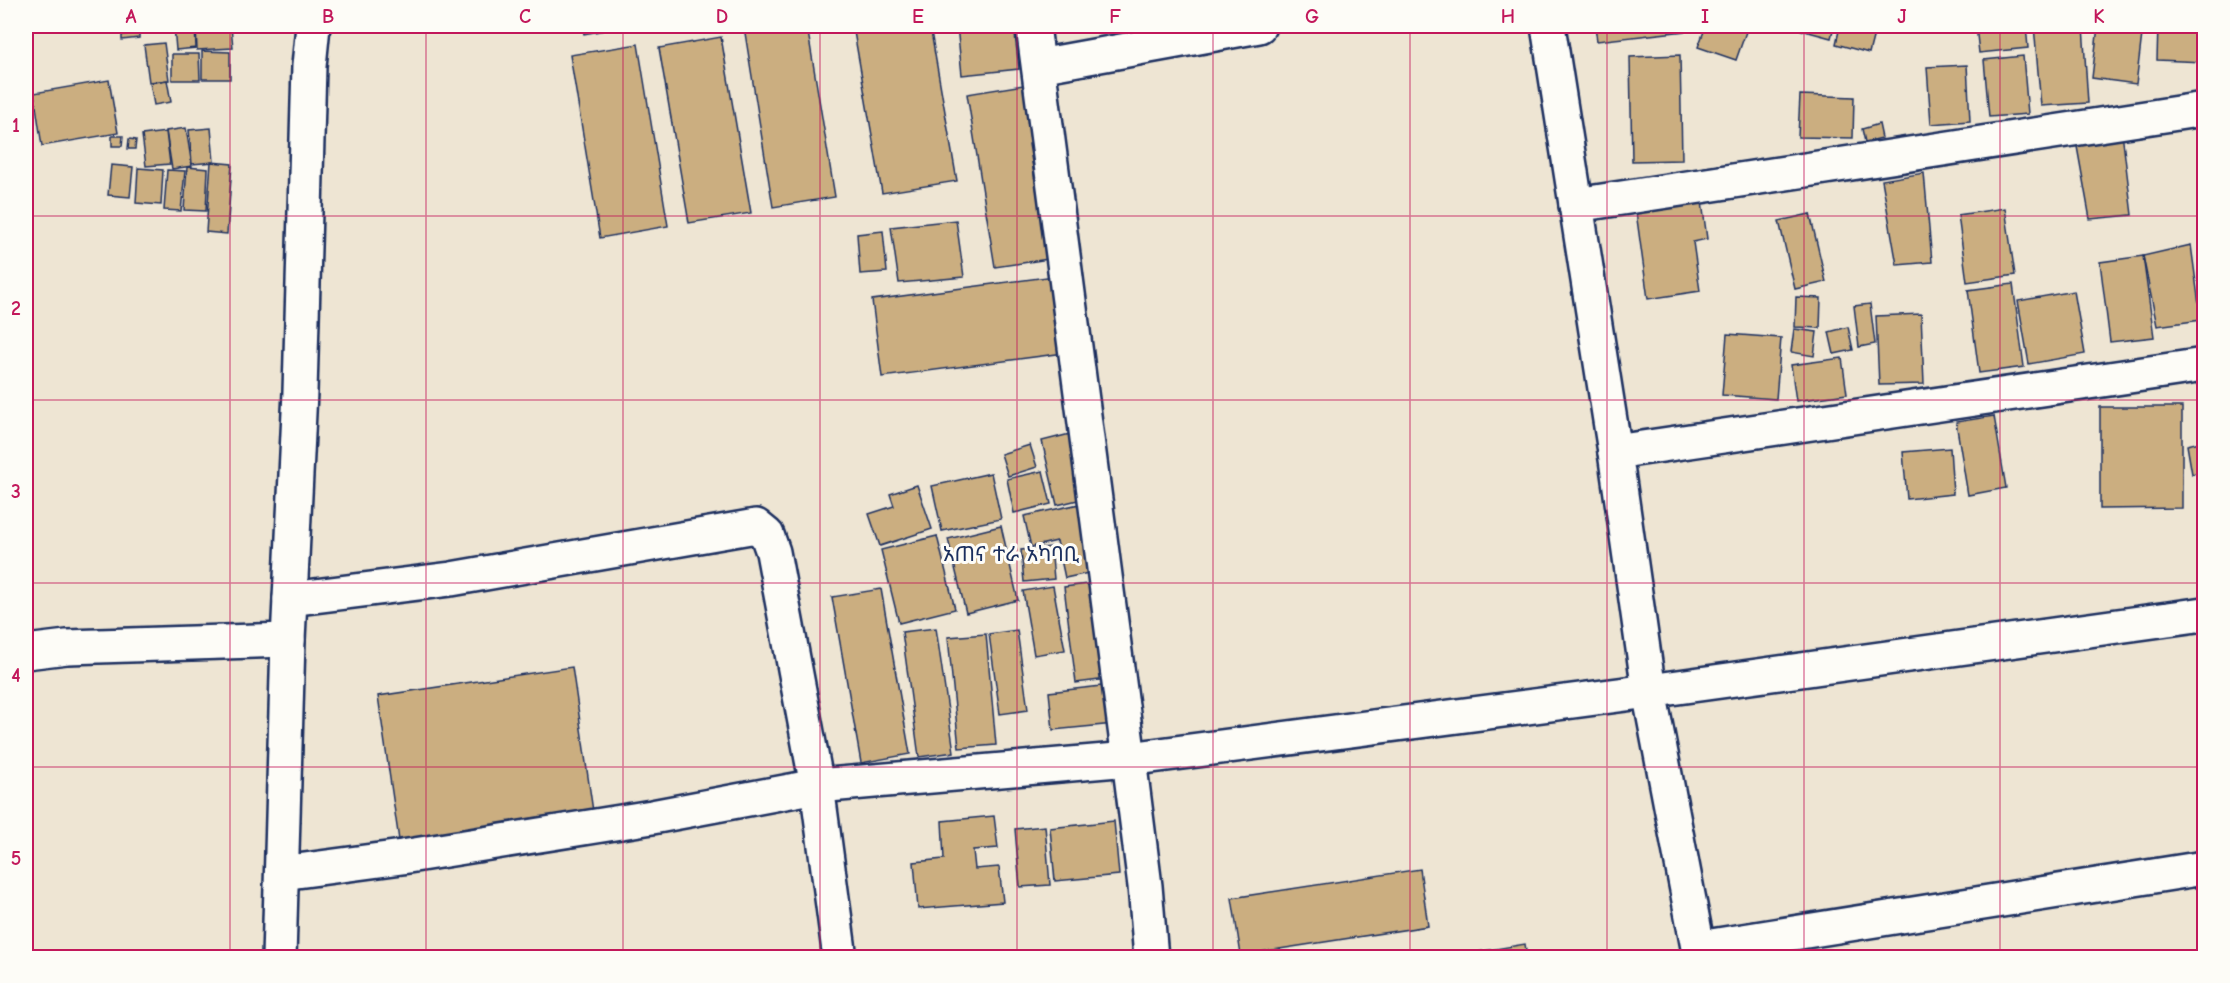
<svg xmlns="http://www.w3.org/2000/svg" width="2230" height="983" font-family="'Comic Neue','Noto Sans Ethiopic',sans-serif">
<rect width="100%" height="100%" fill="#eee5d3"/>
<filter id="ink" filterUnits="userSpaceOnUse"><feTurbulence type="fractalNoise" baseFrequency=".0167" numOctaves="2"/><feDisplacementMap in="SourceGraphic" scale="12" xChannelSelector="R" yChannelSelector="G"/><feConvolveMatrix kernelMatrix="1 2 1 2 8 2 1 2 1" color-interpolation-filters="sRGB"/></filter>
<g filter="url(#ink)">
<g fill="#cbae80" stroke="#1b2f5e" stroke-width="1.5">
<polygon points="174,26 195,26 196,48 176,50"/>
<polygon points="196,26 231,26 233,48 197,50"/>
<polygon points="582,26 627,26 584,34"/>
<polygon points="794,26 807,26 835,197 773,207 745,33"/>
<polygon points="853,26 930,26 957,181 882,193"/>
<polygon points="957,26 1014,26 1019,69 962,75"/>
<polygon points="1595,26 1685,26 1685,31 1597,41"/>
<polygon points="1706,26 1748,26 1736,60 1698,47"/>
<polygon points="1802,26 1834,26 1831,38 1801,30"/>
<polygon points="1840,26 1876,26 1869,53 1836,44"/>
<polygon points="1976,26 2026,26 2028,48 1979,53"/>
<polygon points="2034,26 2083,26 2088,103 2041,106"/>
<polygon points="2098,26 2143,26 2136,84 2092,78"/>
<polygon points="2158,26 2204,26 2204,62 2157,60"/>
<polygon points="139,33 139,38 122,40 122,35"/>
<polygon points="721,37 751,213 689,223 659,48"/>
<polygon points="164,43 169,80 149,82 144,45"/>
<polygon points="638,44 668,226 600,238 570,55"/>
<polygon points="202,51 230,52 230,79 202,79"/>
<polygon points="172,54 199,54 200,80 172,80"/>
<polygon points="1680,55 1682,160 1632,161 1630,57"/>
<polygon points="2023,56 2028,114 1989,117 1984,60"/>
<polygon points="1967,65 1970,121 1931,124 1927,67"/>
<polygon points="109,80 118,133 42,146 34,93"/>
<polygon points="167,80 171,102 154,105 150,83"/>
<polygon points="1030,84 1040,142 1029,144 1048,259 995,267 967,94"/>
<polygon points="1800,95 1854,97 1853,138 1798,137"/>
<polygon points="1879,124 1882,138 1865,142 1862,129"/>
<polygon points="186,128 192,166 172,169 166,131"/>
<polygon points="211,128 214,162 192,164 189,130"/>
<polygon points="166,132 170,164 146,166 142,135"/>
<polygon points="2122,133 2132,215 2090,219 2076,141"/>
<polygon points="112,136 123,136 122,146 112,146"/>
<polygon points="129,139 136,140 135,149 128,149"/>
<polygon points="211,162 232,164 227,234 206,232"/>
<polygon points="111,165 133,167 130,197 108,195"/>
<polygon points="187,167 208,169 206,211 184,210"/>
<polygon points="138,168 163,170 161,205 136,203"/>
<polygon points="167,170 185,171 181,211 164,210"/>
<polygon points="1924,173 1932,262 1897,265 1882,180"/>
<polygon points="1702,202 1707,239 1693,242 1700,291 1648,299 1636,212"/>
<polygon points="2005,208 2015,275 1967,282 1958,215"/>
<polygon points="1810,214 1826,282 1795,289 1779,221"/>
<polygon points="956,220 964,277 899,283 891,227"/>
<polygon points="883,231 887,272 860,274 857,234"/>
<polygon points="2201,243 2204,243 2204,273"/>
<polygon points="2191,245 2201,320 2157,326 2143,256"/>
<polygon points="2143,256 2154,337 2110,342 2100,262"/>
<polygon points="1062,275 1072,352 882,377 872,300"/>
<polygon points="2013,284 2024,367 1979,373 1968,290"/>
<polygon points="2074,291 2085,354 2029,364 2018,301"/>
<polygon points="1796,297 1821,298 1820,328 1795,327"/>
<polygon points="1870,304 1875,344 1859,347 1854,306"/>
<polygon points="1921,314 1924,384 1879,385 1876,316"/>
<polygon points="1848,327 1853,350 1834,354 1829,332"/>
<polygon points="1794,329 1817,332 1814,356 1791,352"/>
<polygon points="1727,334 1781,338 1776,399 1722,395"/>
<polygon points="1842,358 1847,394 1796,401 1791,365"/>
<polygon points="2100,407 2182,407 2182,508 2100,509"/>
<polygon points="1994,416 2006,488 1968,495 1956,422"/>
<polygon points="1070,434 1086,498 1057,505 1042,441"/>
<polygon points="2204,441 2204,471 2192,474 2187,445"/>
<polygon points="1030,445 1037,467 1008,476 1001,454"/>
<polygon points="1950,448 1953,494 1907,499 1903,452"/>
<polygon points="1043,471 1051,504 1014,513 1007,479"/>
<polygon points="991,473 1001,519 942,531 932,486"/>
<polygon points="917,485 932,529 880,546 869,514 894,506 890,494"/>
<polygon points="1084,503 1098,571 1065,578 1057,541 1031,547 1024,516"/>
<polygon points="1001,526 1018,600 966,613 948,539"/>
<polygon points="937,536 955,609 899,623 881,550"/>
<polygon points="1051,547 1054,579 1024,582 1021,550"/>
<polygon points="1103,582 1115,678 1076,683 1064,587"/>
<polygon points="1053,586 1065,650 1034,655 1023,591"/>
<polygon points="881,589 910,754 861,763 832,597"/>
<polygon points="936,628 954,752 919,757 902,632"/>
<polygon points="1017,630 1028,710 1000,714 989,634"/>
<polygon points="986,634 996,745 959,748 948,637"/>
<polygon points="572,667 595,825 401,854 378,696"/>
<polygon points="1110,685 1114,724 1053,730 1049,692"/>
<polygon points="994,816 998,848 973,850 975,869 999,867 1003,902 918,909 914,862 944,859 942,821"/>
<polygon points="1114,821 1119,875 1055,881 1050,828"/>
<polygon points="1045,826 1050,885 1020,887 1015,829"/>
<polygon points="1420,869 1428,926 1241,955 1232,898"/>
<polygon points="1525,944 1527,958 1448,958 1448,957"/>
</g>
<g fill="none" stroke-linecap="round" stroke-linejoin="round">
<defs>
<g id="minor">
<polyline points="1033,26 1129,759 1145,886 1151,958"/>
<polyline points="1548,26 1615,452 1649,691 1700,958"/>
<polyline points="1039,66 1259,26"/>
<polyline points="1576,205 2204,109"/>
<polyline points="1615,452 2204,365"/>
<polyline points="290,599 451,579 756,526 767,535 773,552 817,786 840,958"/>
<polyline points="26,652 67,647 288,640"/>
<polyline points="282,873 402,857 652,817 817,786 1129,759 1649,691 2204,614"/>
<polyline points="1699,948 2204,868"/>
<polyline points="279,958 288,640 300,392 309,66 313,26"/>
</g>
</defs>
<use href="#minor" stroke="#1b2f5e" stroke-width="38"/>
<use href="#minor" stroke="#fdfcf7" stroke-width="33"/>
</g>
</g>
<path fill="none" stroke="#c2185b" stroke-width="1.5" stroke-opacity="0.55" d="M 230,26 L 230,958M 426,26 L 426,958M 623,26 L 623,958M 820,26 L 820,958M 1017,26 L 1017,958M 1213,26 L 1213,958M 1410,26 L 1410,958M 1607,26 L 1607,958M 1804,26 L 1804,958M 2000,26 L 2000,958M 26,216 L 2204,216M 26,400 L 2204,400M 26,583 L 2204,583M 26,767 L 2204,767"/>
<g text-anchor="middle" stroke-width="6" stroke-linejoin="round" paint-order="stroke">
<g font-size="21" fill="#1b2f5e" stroke="#fdfcf7">
<text x="1011" y="561">አጠና ተራ አካባቢ</text>
</g>
</g>
<rect width="2230" height="983" fill="none" stroke="#fdfcf7" stroke-width="66"/>
<rect x="33" y="33" width="2164" height="917" fill="none" stroke="#c2185b" stroke-width="2"/>
<g font-size="20" text-anchor="middle" font-weight="bold" fill="#c2185b">
<text x="131" y="23">A</text>
<text x="328" y="23">B</text>
<text x="525" y="23">C</text>
<text x="722" y="23">D</text>
<text x="918" y="23">E</text>
<text x="1115" y="23">F</text>
<text x="1312" y="23">G</text>
<text x="1508" y="23">H</text>
<text x="1705" y="23">I</text>
<text x="1902" y="23">J</text>
<text x="2099" y="23">K</text>
<text x="16" y="132">1</text>
<text x="16" y="315">2</text>
<text x="16" y="498">3</text>
<text x="16" y="682">4</text>
<text x="16" y="865">5</text>
</g>
</svg>
